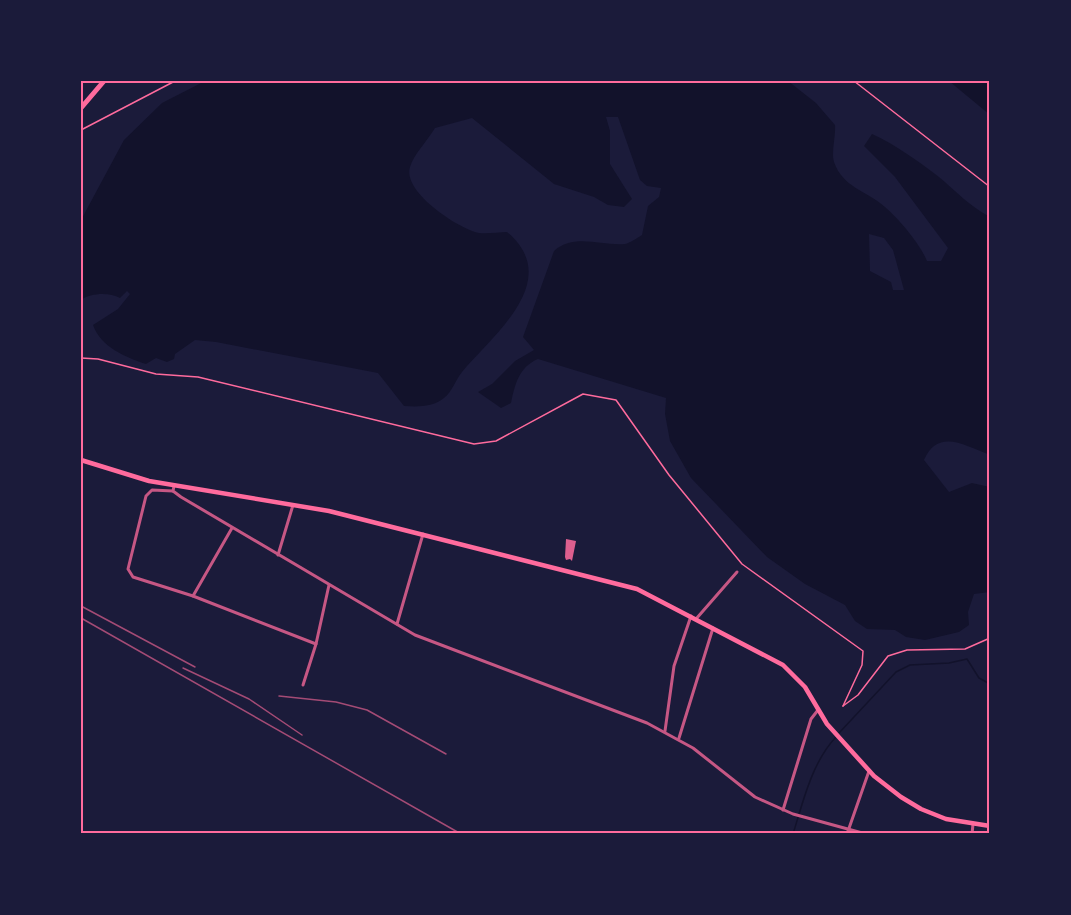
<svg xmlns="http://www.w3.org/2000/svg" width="1071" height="915" font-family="'Work Sans',sans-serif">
<rect width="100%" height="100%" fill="#1b1b3a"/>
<g fill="#12122b" fill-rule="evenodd">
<path d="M 205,81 L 788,81 L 816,103 L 835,125 C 836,136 831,152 834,162 C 843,188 866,190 885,207 C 899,219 920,244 927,261 L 941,261 L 948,248 L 895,177 L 864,146 L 872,134 C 896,145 918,161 939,177 C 957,192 968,205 990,217 L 990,455 C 964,445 938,428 924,460 L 949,492 L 972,483 L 990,487 L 990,592 L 974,594 L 968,612 L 969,625 L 959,632 L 925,640 L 906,637 L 895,630 L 867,629 L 855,621 L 845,605 L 805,584 L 767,557 L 691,478 L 670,441 L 665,414 L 666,398 L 538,359 C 519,367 515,384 511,403 L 501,408 L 478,392 L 492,384 L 515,361 L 534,350 L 523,337 L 554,251 C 574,233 601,246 625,244 C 630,243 637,238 642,235 L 648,206 L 659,197 L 661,188 L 647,186 L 640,180 L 618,117 L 606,117 L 610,131 L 610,164 L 632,199 L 624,207 L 608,205 L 594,197 L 554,184 L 472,118 L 435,128 C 428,140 414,154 410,167 C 402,192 459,229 479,233 C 488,234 499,232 507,232 C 564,280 494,334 462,372 C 456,379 452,392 444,398 C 433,407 418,407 404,406 L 378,373 L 216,342 L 195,340 L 175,354 L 174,359 L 167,362 L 156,358 L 146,364 C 125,357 101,347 93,325 L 118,309 L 130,294 L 127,291 L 120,298 C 109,292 91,293 81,300 L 81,220 L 124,140 L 162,103 ZM 869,234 L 884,238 L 893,250 L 904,290 L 893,290 L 891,282 L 870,271 Z"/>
<polygon points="949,81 990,81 990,115"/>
</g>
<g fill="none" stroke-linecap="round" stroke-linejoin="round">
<g stroke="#12122b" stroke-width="1.5">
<polyline points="839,733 896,672 910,665 949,663 967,659 979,678 990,684"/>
<path d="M 793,834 C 803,802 812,762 836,737"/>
</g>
</g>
<polygon fill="#dd5f8e" points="566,539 576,541 572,561 570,559 566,560 565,557"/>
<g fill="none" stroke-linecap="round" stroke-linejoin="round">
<g stroke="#ff6b9d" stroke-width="1.5">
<polyline points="854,81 990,187"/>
<polyline points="81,130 175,81"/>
<polyline points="81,358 98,359 156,374 198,377 474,444 496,441 583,394 616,400 669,475 742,564 863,651 862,665 843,706"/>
<polyline points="843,706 858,695 888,656 907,650 965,649 990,638"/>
</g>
<g stroke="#c65784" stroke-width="3">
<polyline points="174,486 173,491 181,497 415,635 647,723 693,748 755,797 793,814 866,834"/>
<polyline points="173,491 152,490 146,496 128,569 133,577 193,596 316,644"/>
<polyline points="278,555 293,505"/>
<polyline points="193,596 232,528"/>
<polyline points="696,619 737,572"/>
<polyline points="397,624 423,534"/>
<polyline points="303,685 316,644 329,585"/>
<polyline points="665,731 674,666 691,616"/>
<polyline points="679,738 713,628"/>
<polyline points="783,810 811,719 818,710"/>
<polyline points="847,834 869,771"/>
<polyline points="972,834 973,824"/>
</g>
<polyline stroke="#ff6b9d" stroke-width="4.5" points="81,460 149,481 329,511 637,589 783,665 805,687 827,724 874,776 901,797 921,809 946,819 990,826"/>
<polyline stroke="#ff6b9d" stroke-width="5" points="81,108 104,81"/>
<g stroke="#a44b75" stroke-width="1.5">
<polyline points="81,606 195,667"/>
<polyline points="81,618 461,834"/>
<polyline points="183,668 249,699 302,735"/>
<polyline points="279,696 336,702 367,710 446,754"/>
</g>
</g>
<rect width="1071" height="915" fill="none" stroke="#1b1b3a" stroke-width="165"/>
<rect x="82" y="82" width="906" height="750" fill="none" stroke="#ff6b9d" stroke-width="2"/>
</svg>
